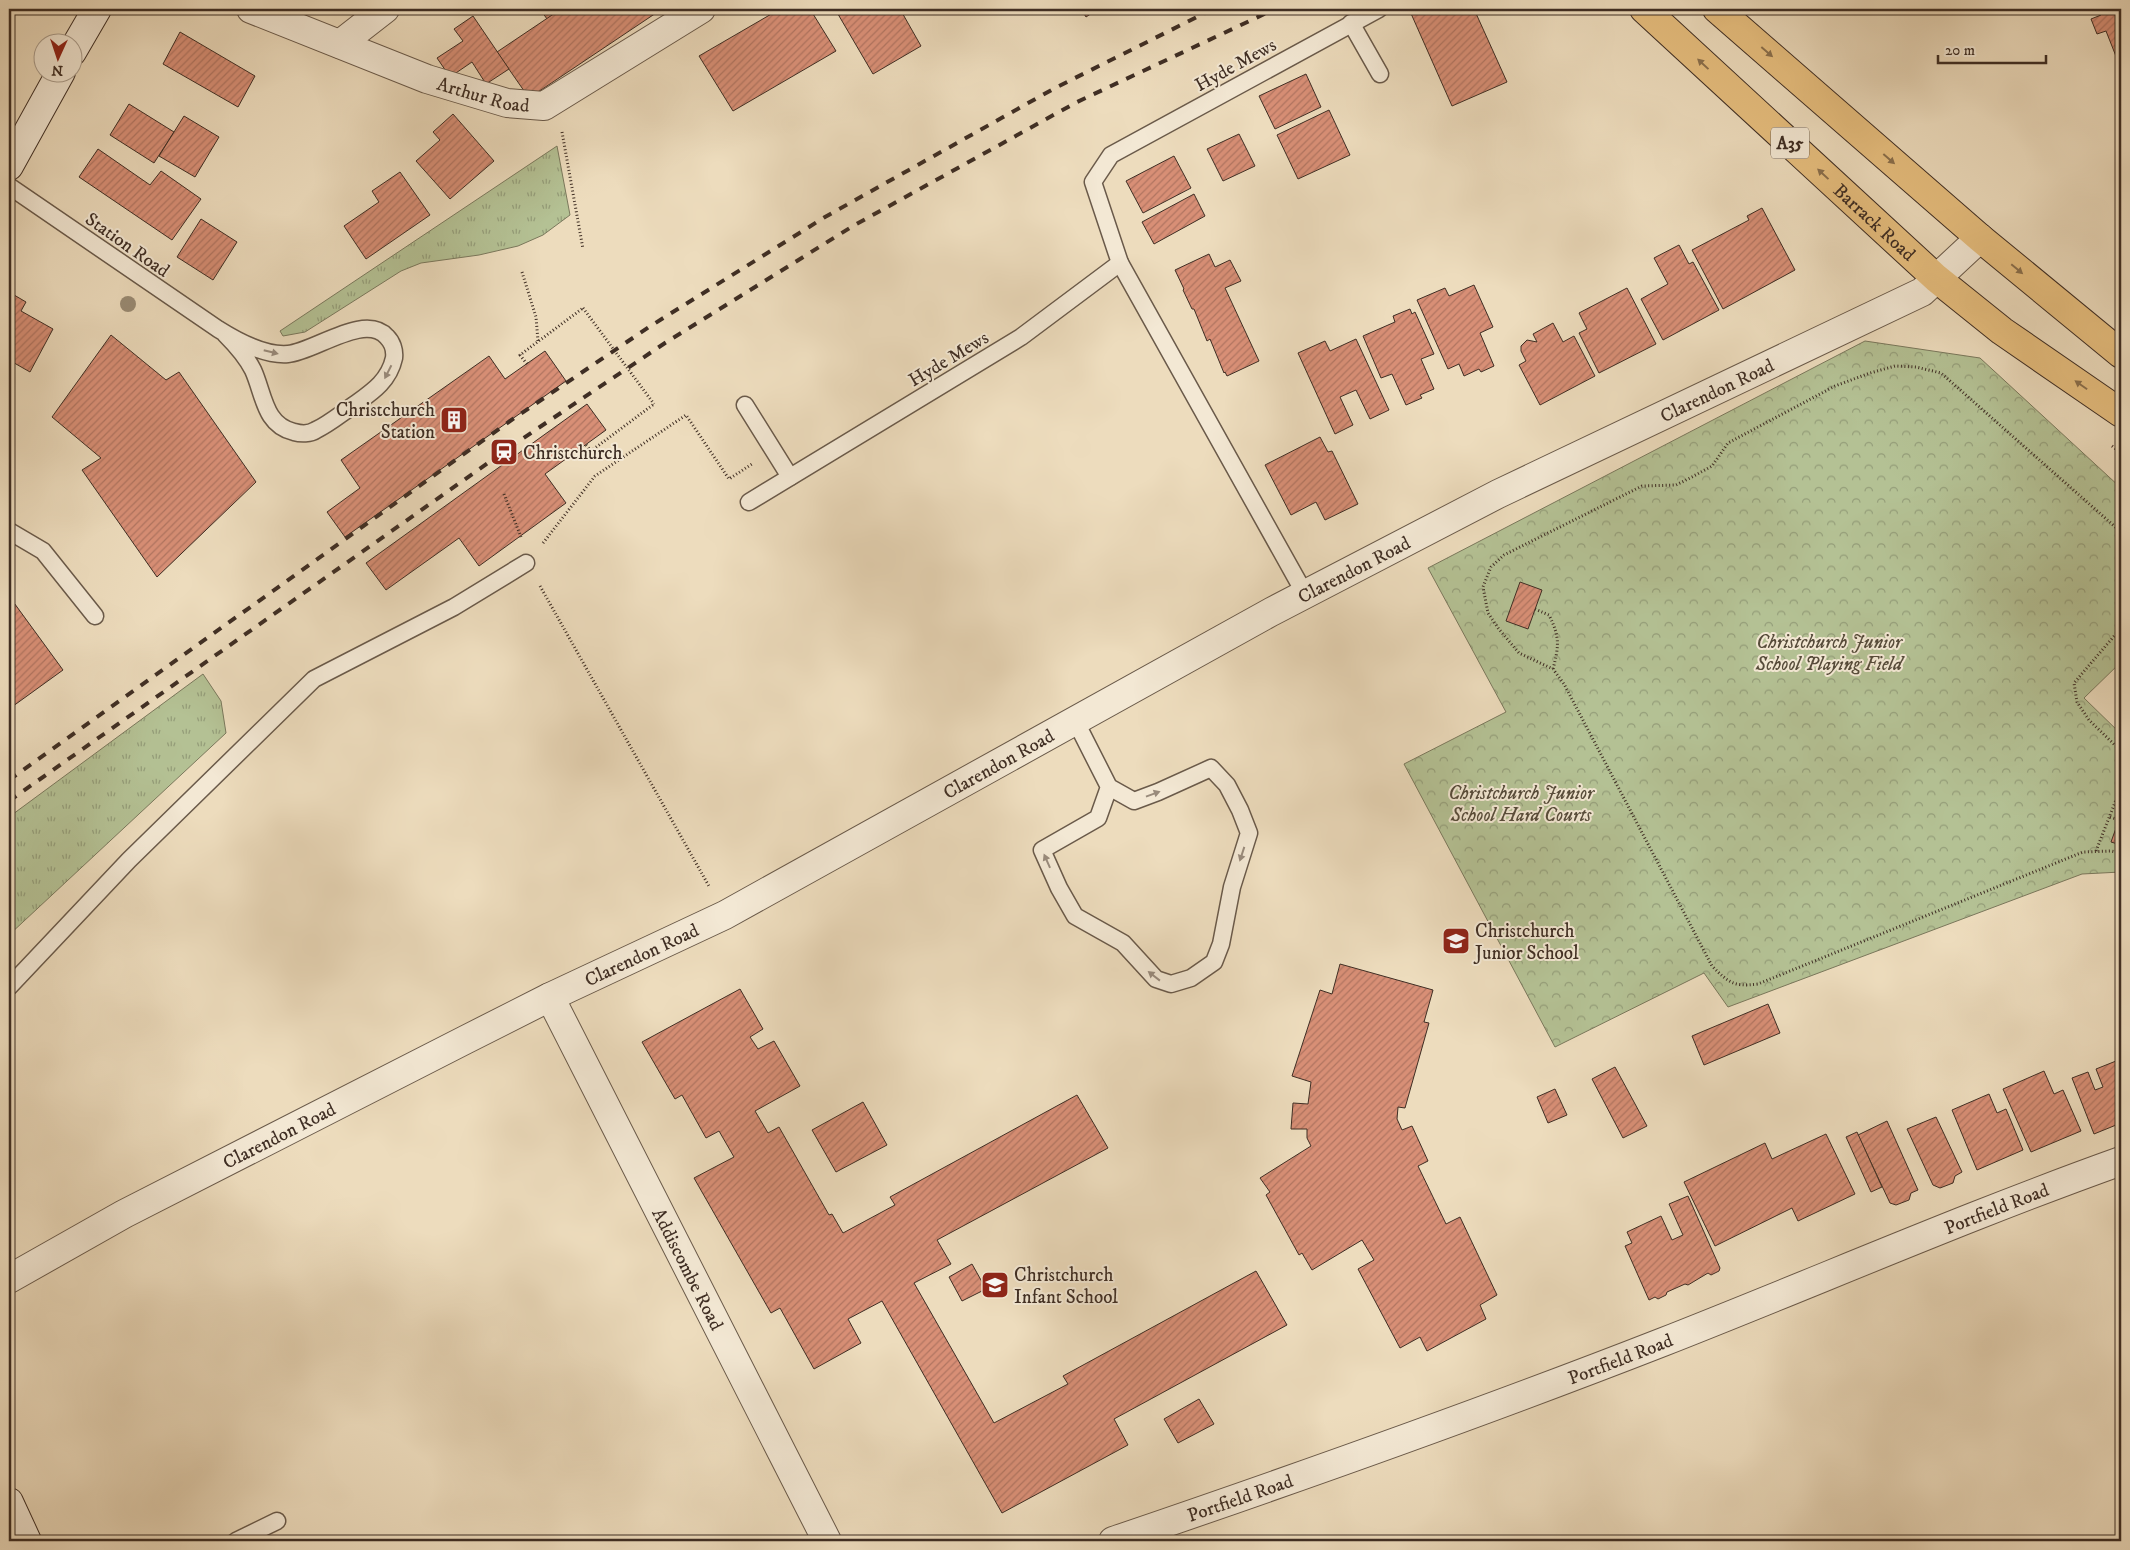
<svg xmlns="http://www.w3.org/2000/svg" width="2130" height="1550" font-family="'IM FELL DW Pica',serif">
<defs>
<pattern id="grass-tufts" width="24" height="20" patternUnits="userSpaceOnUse" patternTransform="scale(1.25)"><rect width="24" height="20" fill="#b4c194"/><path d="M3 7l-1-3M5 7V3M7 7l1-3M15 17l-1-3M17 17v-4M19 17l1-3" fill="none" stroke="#949d79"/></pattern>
<pattern id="park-crowns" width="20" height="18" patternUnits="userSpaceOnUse" patternTransform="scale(1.25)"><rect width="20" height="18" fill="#b4c194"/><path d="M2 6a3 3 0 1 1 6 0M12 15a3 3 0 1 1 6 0" fill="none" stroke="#949d79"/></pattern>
<pattern id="building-hatch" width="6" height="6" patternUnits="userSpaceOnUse" patternTransform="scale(1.25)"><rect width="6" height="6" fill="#d88f76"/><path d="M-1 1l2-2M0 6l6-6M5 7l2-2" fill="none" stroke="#b17561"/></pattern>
</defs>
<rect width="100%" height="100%" fill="#eddcbd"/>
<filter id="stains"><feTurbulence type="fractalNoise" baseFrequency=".004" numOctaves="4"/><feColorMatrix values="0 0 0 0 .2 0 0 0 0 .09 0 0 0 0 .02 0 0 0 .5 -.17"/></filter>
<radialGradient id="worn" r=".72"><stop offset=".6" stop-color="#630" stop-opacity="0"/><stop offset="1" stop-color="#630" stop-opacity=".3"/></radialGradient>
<g fill="url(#grass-tufts)" stroke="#7a785c">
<polygon points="557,146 570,215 543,235 518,246 479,255 421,263 401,271 305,332 283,336 280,331"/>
<polygon points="203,674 221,701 226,733 9,935 9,817"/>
</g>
<polygon fill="url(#park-crowns)" stroke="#7a785c" points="1865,341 1980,358 2121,488 2121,662 2084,698 2121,734 2121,872 2082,874 1728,1007 1704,973 1555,1047 1404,764 1506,712 1428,568"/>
<g fill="url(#building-hatch)" stroke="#3f2e24">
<polygon points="540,9 561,9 547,19"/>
<polygon points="561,9 662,9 529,98 497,52"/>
<polygon points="780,9 810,9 836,51 733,111 699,56"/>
<polygon points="835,9 900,9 921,46 873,74"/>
<polygon points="1081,9 1098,9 1086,17"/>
<polygon points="1409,9 1474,9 1507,82 1452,106"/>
<polygon points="2098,9 2121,9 2121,69 2106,31 2097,34 2091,19 2101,15"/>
<polygon points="473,16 509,69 486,84 472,62 450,77 437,58 463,41 454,29"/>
<polygon points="180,32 255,76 238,107 163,64"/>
<polygon points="1306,74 1321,107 1275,129 1259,96"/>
<polygon points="129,104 174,132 154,163 110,135"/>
<polygon points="1329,110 1350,155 1298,179 1277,135"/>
<polygon points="453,114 494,161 450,199 416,161 440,140 433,132"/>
<polygon points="184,116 219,137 195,177 159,156"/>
<polygon points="1239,134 1255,166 1223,181 1207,149"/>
<polygon points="98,149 150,185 161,171 201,199 172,240 79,177"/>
<polygon points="1174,156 1191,188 1143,213 1126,181"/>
<polygon points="400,172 430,215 366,259 344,226 379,202 372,191"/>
<polygon points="1194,194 1205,216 1154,244 1142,222"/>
<polygon points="1762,208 1795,270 1723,309 1692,250 1749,220 1747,216"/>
<polygon points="201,219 237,242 213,280 177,257"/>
<polygon points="1679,245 1689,264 1693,262 1719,310 1663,340 1641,299 1668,284 1654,258"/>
<polygon points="1209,254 1215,267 1230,260 1241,281 1225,288 1259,361 1227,376 1225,372 1224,373 1210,339 1207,341 1194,309 1192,309 1183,290 1184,289 1175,270"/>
<polygon points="1474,285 1493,327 1480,333 1494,366 1481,372 1479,369 1464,376 1459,364 1448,369 1417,300 1445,288 1449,296"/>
<polygon points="1627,288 1656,344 1599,373 1579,333 1587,329 1579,313"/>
<polygon points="9,292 26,302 21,311 53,329 30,372 9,360"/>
<polygon points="1410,309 1412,314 1415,312 1434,354 1421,359 1434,389 1420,395 1422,398 1406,405 1392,374 1381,378 1363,336 1395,322 1393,316"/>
<polygon points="1553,323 1563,342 1574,336 1595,376 1540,405 1519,365 1526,361 1521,351 1521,346 1527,340 1537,342 1533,334"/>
<polygon points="111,335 166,380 179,372 256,482 157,577 82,470 101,458 52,417"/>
<polygon points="1356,339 1389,410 1370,419 1356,390 1340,397 1353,425 1335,434 1298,353 1325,341 1330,351"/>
<polygon points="545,351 566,381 345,537 327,512 360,488 341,460 489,356 505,379"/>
<polygon points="587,404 606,430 545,474 566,503 479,566 459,538 386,590 366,563"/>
<polygon points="1320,437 1328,452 1332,451 1358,504 1325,520 1316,502 1291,515 1265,465"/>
<polygon points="1520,582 1542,590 1528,629 1506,621"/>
<polygon points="9,596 63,670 9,709"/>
<polygon points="2121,814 2121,845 2111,842"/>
<polygon points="1340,964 1433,990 1424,1022 1429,1023 1405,1108 1398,1107 1397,1119 1402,1130 1412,1126 1428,1161 1418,1166 1446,1224 1460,1217 1497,1295 1480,1305 1486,1319 1427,1351 1420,1337 1400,1348 1358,1269 1374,1260 1362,1240 1312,1270 1302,1253 1299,1255 1266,1195 1270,1192 1260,1178 1311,1146 1307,1138 1307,1129 1291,1129 1293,1103 1308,1104 1311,1082 1292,1076 1320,990 1332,994"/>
<polygon points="740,989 763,1029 750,1037 758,1049 774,1041 800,1086 755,1111 768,1133 779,1127 829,1215 832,1214 843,1233 895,1205 890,1197 1077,1095 1108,1148 937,1240 951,1264 914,1283 994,1423 1068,1384 1063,1376 1256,1271 1287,1325 1114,1419 1128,1445 1002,1513 882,1301 848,1319 861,1343 814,1369 780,1308 771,1313 694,1178 734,1157 719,1131 706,1138 682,1095 675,1099 642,1042"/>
<polygon points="1768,1004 1780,1033 1704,1065 1692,1036"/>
<polygon points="2121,1059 2121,1123 2094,1134 2072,1078 2088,1072 2095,1090 2103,1087 2096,1069"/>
<polygon points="1615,1067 1647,1126 1623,1138 1592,1079"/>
<polygon points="2044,1071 2054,1094 2063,1090 2081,1131 2031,1152 2003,1089"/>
<polygon points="1555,1089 1567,1115 1548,1123 1537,1097"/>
<polygon points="1989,1094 1997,1113 2006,1109 2023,1150 1977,1170 1952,1110"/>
<polygon points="863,1102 887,1145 836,1172 812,1130"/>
<polygon points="1936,1117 1962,1172 1955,1176 1953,1183 1940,1188 1933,1185 1907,1129"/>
<polygon points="1887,1121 1918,1190 1911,1193 1909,1200 1896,1205 1890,1203 1858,1135"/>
<polygon points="1857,1132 1882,1187 1871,1192 1846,1137"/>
<polygon points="1826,1134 1855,1194 1798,1221 1792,1208 1715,1246 1684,1182 1765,1143 1772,1159"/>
<polygon points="1688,1196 1720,1268 1719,1271 1711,1275 1708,1273 1688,1285 1685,1284 1667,1292 1666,1295 1658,1299 1655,1297 1649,1300 1625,1246 1632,1243 1627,1232 1661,1216 1672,1240 1683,1235 1669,1204"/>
<polygon points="972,1264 986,1289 962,1301 949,1277"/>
<polygon points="1199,1399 1214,1424 1178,1443 1164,1419"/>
</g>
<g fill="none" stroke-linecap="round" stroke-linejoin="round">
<defs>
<g id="lane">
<polyline points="1351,23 1380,74"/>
<path d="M 9,186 L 218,329 C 237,341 264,356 288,354 C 314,352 365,312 387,337 C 392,342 395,350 394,358 C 389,381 372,392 354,405 C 342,413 329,424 316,430 C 310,434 301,434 294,432 C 264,425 264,394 253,370 C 246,356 236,345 225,334"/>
<polyline points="1120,263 1305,594"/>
<polyline points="745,405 790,477"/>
<polyline points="749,502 1021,337 1120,263 1093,182 1111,155 1379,9"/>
<polyline points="9,531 43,551 95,616"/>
<polyline points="1075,720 1109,787 1134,801 1158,792 1211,768 1227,785 1240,810 1249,833 1232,887 1221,944 1214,962 1191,978 1171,984 1156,979 1123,943 1075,916 1059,888 1042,850 1098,818 1109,787"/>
<polyline points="9,987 129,860 314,679 454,607 526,563"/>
<polyline points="236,1541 277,1521"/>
</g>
<g id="street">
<path id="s1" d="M 251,9 L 427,79 L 507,103 L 544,106 L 701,9"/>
<polyline points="340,44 385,9"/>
<path id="s2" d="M 550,997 L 827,1541"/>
<path id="s3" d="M 9,1279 L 124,1214 L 465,1040 L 550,997 L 725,915 L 1271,612 L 1498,494 L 1922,292 L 1980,238"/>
<path id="s4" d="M 1113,1541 C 1298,1478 1481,1413 1663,1342 C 1816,1282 1967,1216 2121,1161"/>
</g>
<g id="secondary">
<polyline points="72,52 97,9"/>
<polyline points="9,166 61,72"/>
<polyline points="9,1502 27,1541"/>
</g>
<g id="primary">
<path id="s5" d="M 1644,9 L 1936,278 L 2002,331 L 2121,413"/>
<polyline points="1717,9 1980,238 2121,354"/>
</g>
</defs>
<use href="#lane" stroke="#6a5a4a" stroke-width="19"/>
<use href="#street" stroke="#6a5a4a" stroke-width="30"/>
<use href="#secondary" stroke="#3f2e24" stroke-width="30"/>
<use href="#primary" stroke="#3f2e24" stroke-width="30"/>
<g stroke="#3f2e24" stroke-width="3" stroke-dasharray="1 2.5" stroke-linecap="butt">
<polyline points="562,132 583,249"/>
<polyline points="522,272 536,317 538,341"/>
<polyline points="527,364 520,355 583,308"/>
<polyline points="586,445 591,451 654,404"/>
<polyline points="2112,446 2121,453"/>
<polyline points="504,494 521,537"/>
<path d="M 2121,532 L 1941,373 L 1916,367 L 1895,366 L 1870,373 L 1835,386 L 1728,443 L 1712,466 L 1692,477 L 1676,485 L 1642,486 L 1504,555 L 1491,567 L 1483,587 L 1488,613 L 1498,628 L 1519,653 L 1553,669 L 1564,684 L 1712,966 C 1729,983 1734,987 1758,984 L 2083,852 L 2111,851 L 2121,853"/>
<polyline points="543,543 595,476 686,415 729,479 752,464"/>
<polyline points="540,586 710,888"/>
<path d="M 1535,609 L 1549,615 C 1560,637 1559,646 1553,669"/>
<polyline points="2121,628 2074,683 2077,702 2089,720 2121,751"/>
<polyline points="2110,817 2119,820"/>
<polyline points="2096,851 2121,787"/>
</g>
<use href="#lane" stroke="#f3e8d4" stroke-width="16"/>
<use href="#street" stroke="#f3e8d4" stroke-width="28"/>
<use href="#secondary" stroke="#f3e8d4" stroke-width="28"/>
<use href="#primary" stroke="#e6be7e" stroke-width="28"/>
<g stroke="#3f2e24" stroke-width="4" stroke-dasharray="9 9" stroke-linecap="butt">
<polyline points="9,780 510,421 649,327 825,217 1055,88 1213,9"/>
<polyline points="9,801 522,439 665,343 853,226 1077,102 1275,9"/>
</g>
<polyline stroke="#3f2e24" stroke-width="3" stroke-dasharray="1 2.5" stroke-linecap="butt" points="583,308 654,404"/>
</g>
<circle fill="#9a8c75" cx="128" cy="304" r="8"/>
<defs><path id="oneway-solid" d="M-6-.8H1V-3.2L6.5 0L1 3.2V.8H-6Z" transform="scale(1.25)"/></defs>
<g fill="#8a6f4c">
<use href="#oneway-solid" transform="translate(1767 52) rotate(41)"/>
<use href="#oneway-solid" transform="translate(1703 64) rotate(-137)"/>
<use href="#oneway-solid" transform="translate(1889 159) rotate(41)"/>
<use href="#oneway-solid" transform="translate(1823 174) rotate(-137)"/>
<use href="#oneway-solid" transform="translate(2017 269) rotate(40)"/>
<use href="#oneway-solid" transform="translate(2081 385) rotate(-145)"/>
</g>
<g fill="#998b7c">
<use href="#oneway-solid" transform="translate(271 352) rotate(14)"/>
<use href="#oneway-solid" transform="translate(388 372) rotate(117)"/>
<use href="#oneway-solid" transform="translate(1153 794) rotate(-20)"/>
<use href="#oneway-solid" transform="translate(1242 854) rotate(108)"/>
<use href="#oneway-solid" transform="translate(1047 861) rotate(-114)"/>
<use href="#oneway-solid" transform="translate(1154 976) rotate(-142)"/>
</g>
<defs>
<symbol id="building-square" viewBox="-11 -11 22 22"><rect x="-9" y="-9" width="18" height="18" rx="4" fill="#8f2418" stroke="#f3e8d4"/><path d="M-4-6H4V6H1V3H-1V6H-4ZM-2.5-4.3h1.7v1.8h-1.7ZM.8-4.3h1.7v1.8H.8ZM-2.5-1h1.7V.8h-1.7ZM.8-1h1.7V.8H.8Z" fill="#fff"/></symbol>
<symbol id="station-square" viewBox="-11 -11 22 22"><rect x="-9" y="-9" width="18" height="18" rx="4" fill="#8f2418" stroke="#f3e8d4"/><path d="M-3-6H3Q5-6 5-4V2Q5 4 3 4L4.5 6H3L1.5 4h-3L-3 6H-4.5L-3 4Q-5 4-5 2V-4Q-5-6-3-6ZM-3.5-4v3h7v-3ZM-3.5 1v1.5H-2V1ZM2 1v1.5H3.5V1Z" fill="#fff"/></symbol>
<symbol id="school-square" viewBox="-11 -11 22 22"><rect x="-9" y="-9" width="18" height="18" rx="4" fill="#8f2418" stroke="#f3e8d4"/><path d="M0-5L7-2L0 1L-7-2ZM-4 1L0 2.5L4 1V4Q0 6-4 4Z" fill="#fff"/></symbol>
</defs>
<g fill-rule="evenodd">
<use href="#building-square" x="438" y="404" width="32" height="32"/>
<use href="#station-square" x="488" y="436" width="32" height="32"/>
<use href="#school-square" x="1440" y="925" width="32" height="32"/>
<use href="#school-square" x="979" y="1269" width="32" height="32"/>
</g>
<g text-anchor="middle" stroke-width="4" stroke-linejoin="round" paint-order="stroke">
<rect fill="#f3e8d4" stroke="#756659" stroke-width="1" x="1771" y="127.5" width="38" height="31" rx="4"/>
<g font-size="18" font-weight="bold" fill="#3f2e24">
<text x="1790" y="149">A35</text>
</g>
<g font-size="19" fill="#3f2e24" stroke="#f3e8d4">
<text transform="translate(1235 64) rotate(-29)" y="7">Hyde Mews</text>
<text dy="7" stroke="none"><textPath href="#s1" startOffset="248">Arthur Road</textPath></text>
<text dy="7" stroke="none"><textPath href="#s5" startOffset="314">Barrack Road</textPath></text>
<text transform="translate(128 244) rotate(35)" y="7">Station Road</text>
<text transform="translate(948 358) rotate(-31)" y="7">Hyde Mews</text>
<text dy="7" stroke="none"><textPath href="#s3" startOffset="1926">Clarendon Road</textPath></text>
<text dy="7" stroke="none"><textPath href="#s3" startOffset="1521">Clarendon Road</textPath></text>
<text dy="7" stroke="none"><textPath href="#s3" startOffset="1116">Clarendon Road</textPath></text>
<text dy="7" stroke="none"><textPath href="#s3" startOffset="711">Clarendon Road</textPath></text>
<text dy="7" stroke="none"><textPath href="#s3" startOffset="306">Clarendon Road</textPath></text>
<text dy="7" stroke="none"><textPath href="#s4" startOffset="944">Portfield Road</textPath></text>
<text dy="7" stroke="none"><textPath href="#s2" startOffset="305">Addiscombe Road</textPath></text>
<text dy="7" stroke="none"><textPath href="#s4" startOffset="539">Portfield Road</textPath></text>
<text dy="7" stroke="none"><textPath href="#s4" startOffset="134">Portfield Road</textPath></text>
</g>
<g font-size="19" fill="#3f2e24" stroke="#f3e8d4" text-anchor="start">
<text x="435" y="416" text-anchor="end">Christchurch<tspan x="435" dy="22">Station</tspan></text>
<text x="523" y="459">Christchurch</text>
<text x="1475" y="937">Christchurch<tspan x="1475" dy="22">Junior School</tspan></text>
<text x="1014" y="1281">Christchurch<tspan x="1014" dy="22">Infant School</tspan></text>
</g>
<g font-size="19" font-style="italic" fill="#564b3a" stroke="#f3e8d4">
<text x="1829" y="648">Christchurch Junior<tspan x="1829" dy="22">School Playing Field</tspan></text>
<text x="1521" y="799">Christchurch Junior<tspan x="1521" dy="22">School Hard Courts</tspan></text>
</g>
</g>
<rect width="2130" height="1550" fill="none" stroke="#eddcbd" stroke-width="30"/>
<rect x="10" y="10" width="2110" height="1530" fill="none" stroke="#3f2e24" stroke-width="2.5"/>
<rect x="15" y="15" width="2100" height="1520" fill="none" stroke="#3f2e24"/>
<g transform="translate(58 58) rotate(183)"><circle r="24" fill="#f3e8d4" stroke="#ab9e8e"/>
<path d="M0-4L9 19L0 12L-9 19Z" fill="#8f2418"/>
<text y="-8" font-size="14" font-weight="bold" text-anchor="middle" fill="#3f2e24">N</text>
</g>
<path d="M1938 55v8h108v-8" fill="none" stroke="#3f2e24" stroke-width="2.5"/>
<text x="1945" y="55" font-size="15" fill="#3f2e24" stroke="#f3e8d4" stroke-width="4" paint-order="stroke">20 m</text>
<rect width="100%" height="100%" filter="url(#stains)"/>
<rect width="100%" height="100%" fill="url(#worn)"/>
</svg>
